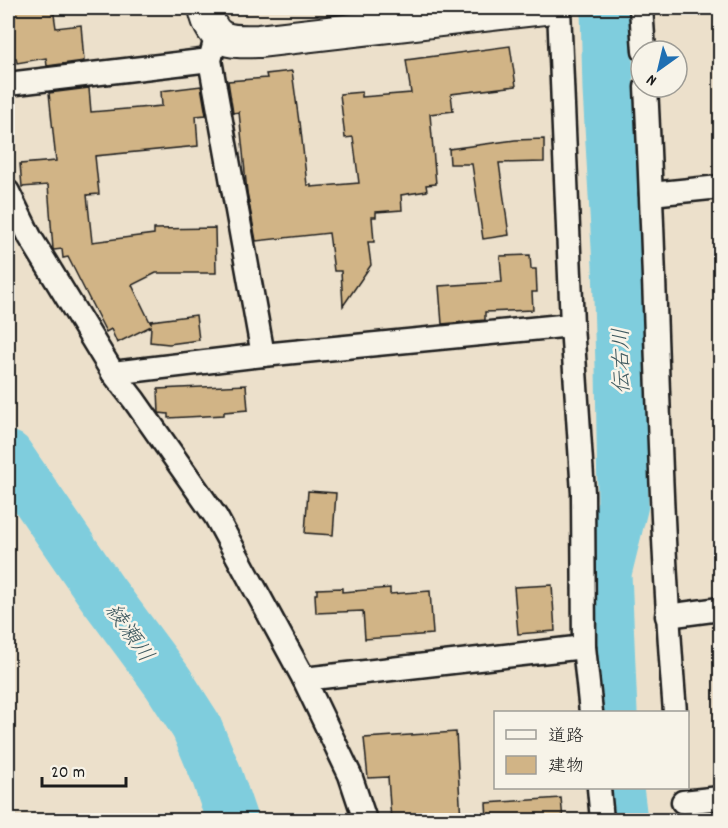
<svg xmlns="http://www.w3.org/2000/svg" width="728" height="828" font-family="Dekko,'Klee One',sans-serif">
<rect width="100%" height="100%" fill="#ece0cb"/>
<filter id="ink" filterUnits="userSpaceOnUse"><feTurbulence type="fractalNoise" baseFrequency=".0167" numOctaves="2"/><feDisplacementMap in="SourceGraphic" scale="12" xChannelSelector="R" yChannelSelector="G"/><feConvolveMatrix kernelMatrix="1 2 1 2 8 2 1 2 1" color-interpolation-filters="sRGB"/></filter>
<g filter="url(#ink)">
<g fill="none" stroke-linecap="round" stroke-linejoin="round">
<g stroke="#7fcddd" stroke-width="51">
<polyline points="606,8 608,90 618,265 621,366 623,504 606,573 612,712"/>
<polyline points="8,456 102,593 168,682 196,726 217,776 232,820"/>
<polyline points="618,788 622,820"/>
</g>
</g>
<g fill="#d1b486" stroke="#1c1c1c" stroke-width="1.5">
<polygon points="8,8 53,8 56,28 81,25 84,61 47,66 46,58 17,63 16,58 8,60"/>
<polygon points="510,46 516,86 451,94 453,111 430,114 436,184 426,185 427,191 401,195 402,210 376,212 376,217 372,217 374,242 368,242 371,265 343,306 341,271 334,271 329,233 256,241 247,192 239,112 233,113 228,81 267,78 266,74 292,71 299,122 300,122 307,185 311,185 311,187 359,183 353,137 345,138 340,94 362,92 362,97 411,93 406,60"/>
<polygon points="201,86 206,115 196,116 198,146 95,156 99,194 87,195 92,242 154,234 154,229 215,228 216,273 156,273 132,285 151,324 151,321 196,315 199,340 169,344 150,342 151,326 117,343 111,329 106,332 68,257 63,258 62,249 54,250 53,249 48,185 22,187 20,164 56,161 49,93 89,88 91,112 162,106 161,91"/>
<polygon points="544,139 544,162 499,163 509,235 483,239 472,164 450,164 449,149 515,140"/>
<polygon points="530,255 531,269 536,269 537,292 532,292 533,310 485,312 485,320 442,324 439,286 502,282 500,256"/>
<polygon points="246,385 248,410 224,412 224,415 168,418 168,414 159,413 158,389"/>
<polygon points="308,491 336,493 333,535 305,533"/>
<polygon points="552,585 555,631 518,634 514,587"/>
<polygon points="342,588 342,592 390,588 390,594 430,591 433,634 365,639 363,611 316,613 315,594 317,594 317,589"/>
<polygon points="456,732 461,820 391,820 388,777 368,778 364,738"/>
<polygon points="561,798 563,820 487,820 486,803"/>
</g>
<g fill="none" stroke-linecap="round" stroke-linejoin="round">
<defs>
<g id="street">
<polyline points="559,8 572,325 583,493 584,647 591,712"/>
<polyline points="641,8 644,51"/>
<polyline points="217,34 210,60 263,355"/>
<polyline points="8,84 210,60"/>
<path d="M 646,87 C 657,295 658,505 675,712"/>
<polyline points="8,192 30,237 113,373 134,400 216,517 304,679 350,775 365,820"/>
<polyline points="651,194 720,187"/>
<polyline points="113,373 263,355 572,325"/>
<polyline points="667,616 720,609"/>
<polyline points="304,679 584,647"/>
<polyline points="599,788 602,820"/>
<polyline points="683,802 720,798"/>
</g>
<path id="secondary" d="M 205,8 C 212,43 228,42 259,41 L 544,8"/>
</defs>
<use href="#street" stroke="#1c1c1c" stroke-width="27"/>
<use href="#secondary" stroke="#1c1c1c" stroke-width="36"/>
<use href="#street" stroke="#f7f3e8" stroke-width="22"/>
<use href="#secondary" stroke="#f7f3e8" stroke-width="32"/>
</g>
</g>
<g text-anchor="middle" stroke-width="5" stroke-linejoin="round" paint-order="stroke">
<g font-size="22" font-style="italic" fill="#3f5a60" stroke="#f7f3e8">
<text transform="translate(620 361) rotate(-91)" y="8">伝右川</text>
<text transform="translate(131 632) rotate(55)" y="8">綾瀬川</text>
</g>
</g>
<rect width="728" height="828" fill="none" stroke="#f7f3e8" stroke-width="30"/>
<rect x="15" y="15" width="698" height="798" fill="none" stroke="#1c1c1c" stroke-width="2" filter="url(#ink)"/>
<rect x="494" y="711" width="195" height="78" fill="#f7f3e8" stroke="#9f9d96" stroke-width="1.5"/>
<rect x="506" y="730" width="30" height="9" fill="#f7f3e8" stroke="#9f9d96" stroke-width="1.5"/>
<text x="548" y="741" font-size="18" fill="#1c1c1c">道路</text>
<rect x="506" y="756" width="30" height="18" fill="#d1b486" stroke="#9f9d96" stroke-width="1.5"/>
<text x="548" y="771" font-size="18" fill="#1c1c1c">建物</text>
<g transform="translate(659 69) rotate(214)"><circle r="28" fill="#f7f3e8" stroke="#9f9d96" stroke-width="1.5"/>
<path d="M0-4.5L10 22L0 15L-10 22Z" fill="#1f6fb2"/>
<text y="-9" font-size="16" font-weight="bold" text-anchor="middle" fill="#1c1c1c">N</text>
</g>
<path d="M42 777v9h84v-9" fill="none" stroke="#1c1c1c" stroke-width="3"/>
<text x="51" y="777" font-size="18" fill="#1c1c1c" stroke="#f7f3e8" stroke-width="4.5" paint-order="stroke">20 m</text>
</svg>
